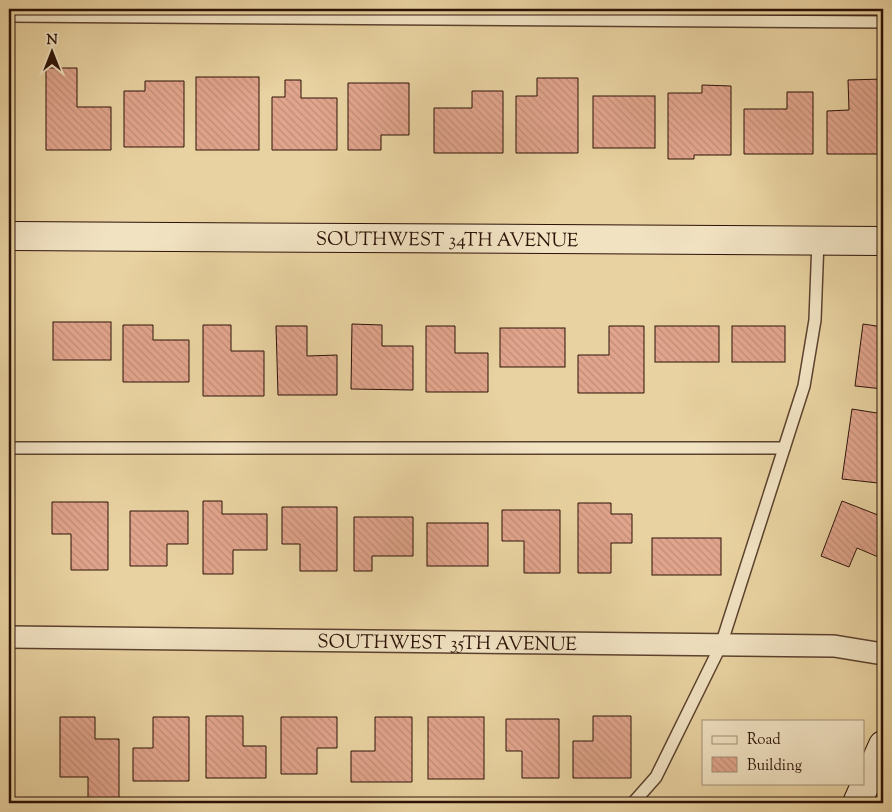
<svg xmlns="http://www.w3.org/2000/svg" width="892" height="812" font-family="'Sorts Mill Goudy',serif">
<defs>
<pattern id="building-back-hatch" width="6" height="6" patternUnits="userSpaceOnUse" patternTransform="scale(1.25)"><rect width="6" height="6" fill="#e1a48c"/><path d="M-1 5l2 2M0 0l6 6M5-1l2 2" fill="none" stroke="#c18c77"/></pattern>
</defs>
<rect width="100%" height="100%" fill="#e9d2a1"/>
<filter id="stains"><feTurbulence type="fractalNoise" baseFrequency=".004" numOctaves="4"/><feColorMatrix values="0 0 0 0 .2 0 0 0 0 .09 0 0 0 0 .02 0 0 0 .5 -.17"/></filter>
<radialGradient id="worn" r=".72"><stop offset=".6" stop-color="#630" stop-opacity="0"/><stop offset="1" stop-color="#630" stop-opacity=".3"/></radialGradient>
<g fill="url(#building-back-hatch)" stroke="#2c1207">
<polygon points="46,68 77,68 77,107 111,107 111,150 46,150"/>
<rect x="196" y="77" width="63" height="73"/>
<polygon points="537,78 578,78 578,153 516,153 516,96 537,96"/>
<polygon points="883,79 883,154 827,154 827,111 849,110 848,80"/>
<polygon points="285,80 301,80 301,98 337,98 337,150 272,150 272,97 285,97"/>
<polygon points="145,81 184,81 184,147 124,147 124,91 145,91"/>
<polygon points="348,83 409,83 409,135 381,135 381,150 348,150"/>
<polygon points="702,85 731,86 731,155 694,155 694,159 668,159 668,93 702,93"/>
<polygon points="472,91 503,91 503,153 434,153 434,108 472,108"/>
<polygon points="787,92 813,92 813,154 744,154 744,109 787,109"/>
<rect x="593" y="96" width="62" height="52"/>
<rect x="53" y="322" width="58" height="38"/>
<polygon points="352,324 382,325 382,346 413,346 413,390 351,389"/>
<polygon points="863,324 883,327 883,389 855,386"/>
<polygon points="123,325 153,325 153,340 189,340 189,382 123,382"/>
<polygon points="203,325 231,325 231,351 264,351 264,396 203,396"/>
<polygon points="276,326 307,326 307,356 337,355 337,395 278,395"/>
<polygon points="426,326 455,326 455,353 488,353 488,392 426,392"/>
<polygon points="609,326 644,326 644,393 578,393 578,355 609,355"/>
<rect x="655" y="326" width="64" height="36"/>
<rect x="732" y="326" width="53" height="36"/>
<rect x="500" y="328" width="65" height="39"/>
<polygon points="852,409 883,414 883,448 878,483 842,479"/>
<polygon points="203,501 222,501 222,514 267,514 267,550 233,550 233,574 203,574"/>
<polygon points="842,501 883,517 883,559 857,548 849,567 821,556"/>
<polygon points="52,502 108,502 108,570 71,570 71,534 52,534"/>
<polygon points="578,503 611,503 611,514 632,514 632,543 611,543 611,573 578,573"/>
<polygon points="282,507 337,507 337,571 300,571 300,544 282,544"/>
<polygon points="502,510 560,510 560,573 524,573 524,541 502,541"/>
<polygon points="130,511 188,511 188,544 167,544 167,566 130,566"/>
<polygon points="354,517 413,517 413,556 372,556 372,571 354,571"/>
<rect x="427" y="523" width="61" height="43"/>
<rect x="652" y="538" width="69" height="37"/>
<polygon points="206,716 243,716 243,746 266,746 266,778 206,778"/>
<polygon points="593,716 631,716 631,778 573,778 573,741 593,741"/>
<polygon points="60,717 95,717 95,739 119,739 119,803 88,803 88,777 60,777"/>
<polygon points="153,717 189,717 189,781 133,781 133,748 153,748"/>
<polygon points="281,717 337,717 337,748 317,748 317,774 281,774"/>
<polygon points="375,717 412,717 412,782 351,782 351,751 375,751"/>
<rect x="428" y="717" width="56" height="62"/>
<polygon points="506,719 559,719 559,778 522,778 522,751 506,751"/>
</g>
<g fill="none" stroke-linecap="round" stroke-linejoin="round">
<defs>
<g id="lane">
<polyline points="9,16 883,22"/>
<polyline points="9,448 784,448"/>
<polyline points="633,803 656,777 721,645 804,386 815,320 818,240"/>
</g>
<g id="street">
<path id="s1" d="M 9,637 L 834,646 L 883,654"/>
</g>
<g id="secondary">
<path id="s2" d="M 9,236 L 883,241"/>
<polyline points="857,803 883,745"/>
</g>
</defs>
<use href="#lane" stroke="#5b422e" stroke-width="14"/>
<use href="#street" stroke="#5b422e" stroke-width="24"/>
<use href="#secondary" stroke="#2c1207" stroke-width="30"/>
<use href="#lane" stroke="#f1e2c2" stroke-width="11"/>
<use href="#street" stroke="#f1e2c2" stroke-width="21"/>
<use href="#secondary" stroke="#f1e2c2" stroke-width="28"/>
</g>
<g text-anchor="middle" stroke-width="5" stroke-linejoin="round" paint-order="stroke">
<g font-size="19" fill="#2c1207" stroke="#f1e2c2">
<text dy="7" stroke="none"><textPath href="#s2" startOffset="438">SOUTHWEST 34TH AVENUE</textPath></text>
<text dy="7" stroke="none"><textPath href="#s1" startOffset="438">SOUTHWEST 35TH AVENUE</textPath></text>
</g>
</g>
<rect width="892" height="812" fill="none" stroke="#e9d2a1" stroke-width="30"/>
<rect x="10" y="10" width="872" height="792" fill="none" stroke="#2c1207" stroke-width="2.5"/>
<rect x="15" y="15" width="862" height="782" fill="none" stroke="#2c1207"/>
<rect x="702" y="720" width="162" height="65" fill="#f1e2c2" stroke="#a28f77"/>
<rect x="712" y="736" width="25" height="8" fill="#f1e2c2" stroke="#a28f77"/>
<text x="747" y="744" font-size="15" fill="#2c1207">Road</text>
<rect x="712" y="757" width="25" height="15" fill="url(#building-back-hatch)" stroke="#a28f77"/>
<text x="747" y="770" font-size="15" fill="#2c1207">Building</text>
<g transform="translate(52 52)" stroke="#f1e2c2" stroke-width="4" paint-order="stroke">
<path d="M0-4L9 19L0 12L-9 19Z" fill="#2c1207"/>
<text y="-8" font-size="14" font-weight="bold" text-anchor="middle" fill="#2c1207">N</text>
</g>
<rect width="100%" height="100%" filter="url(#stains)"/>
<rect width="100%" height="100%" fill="url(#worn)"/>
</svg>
